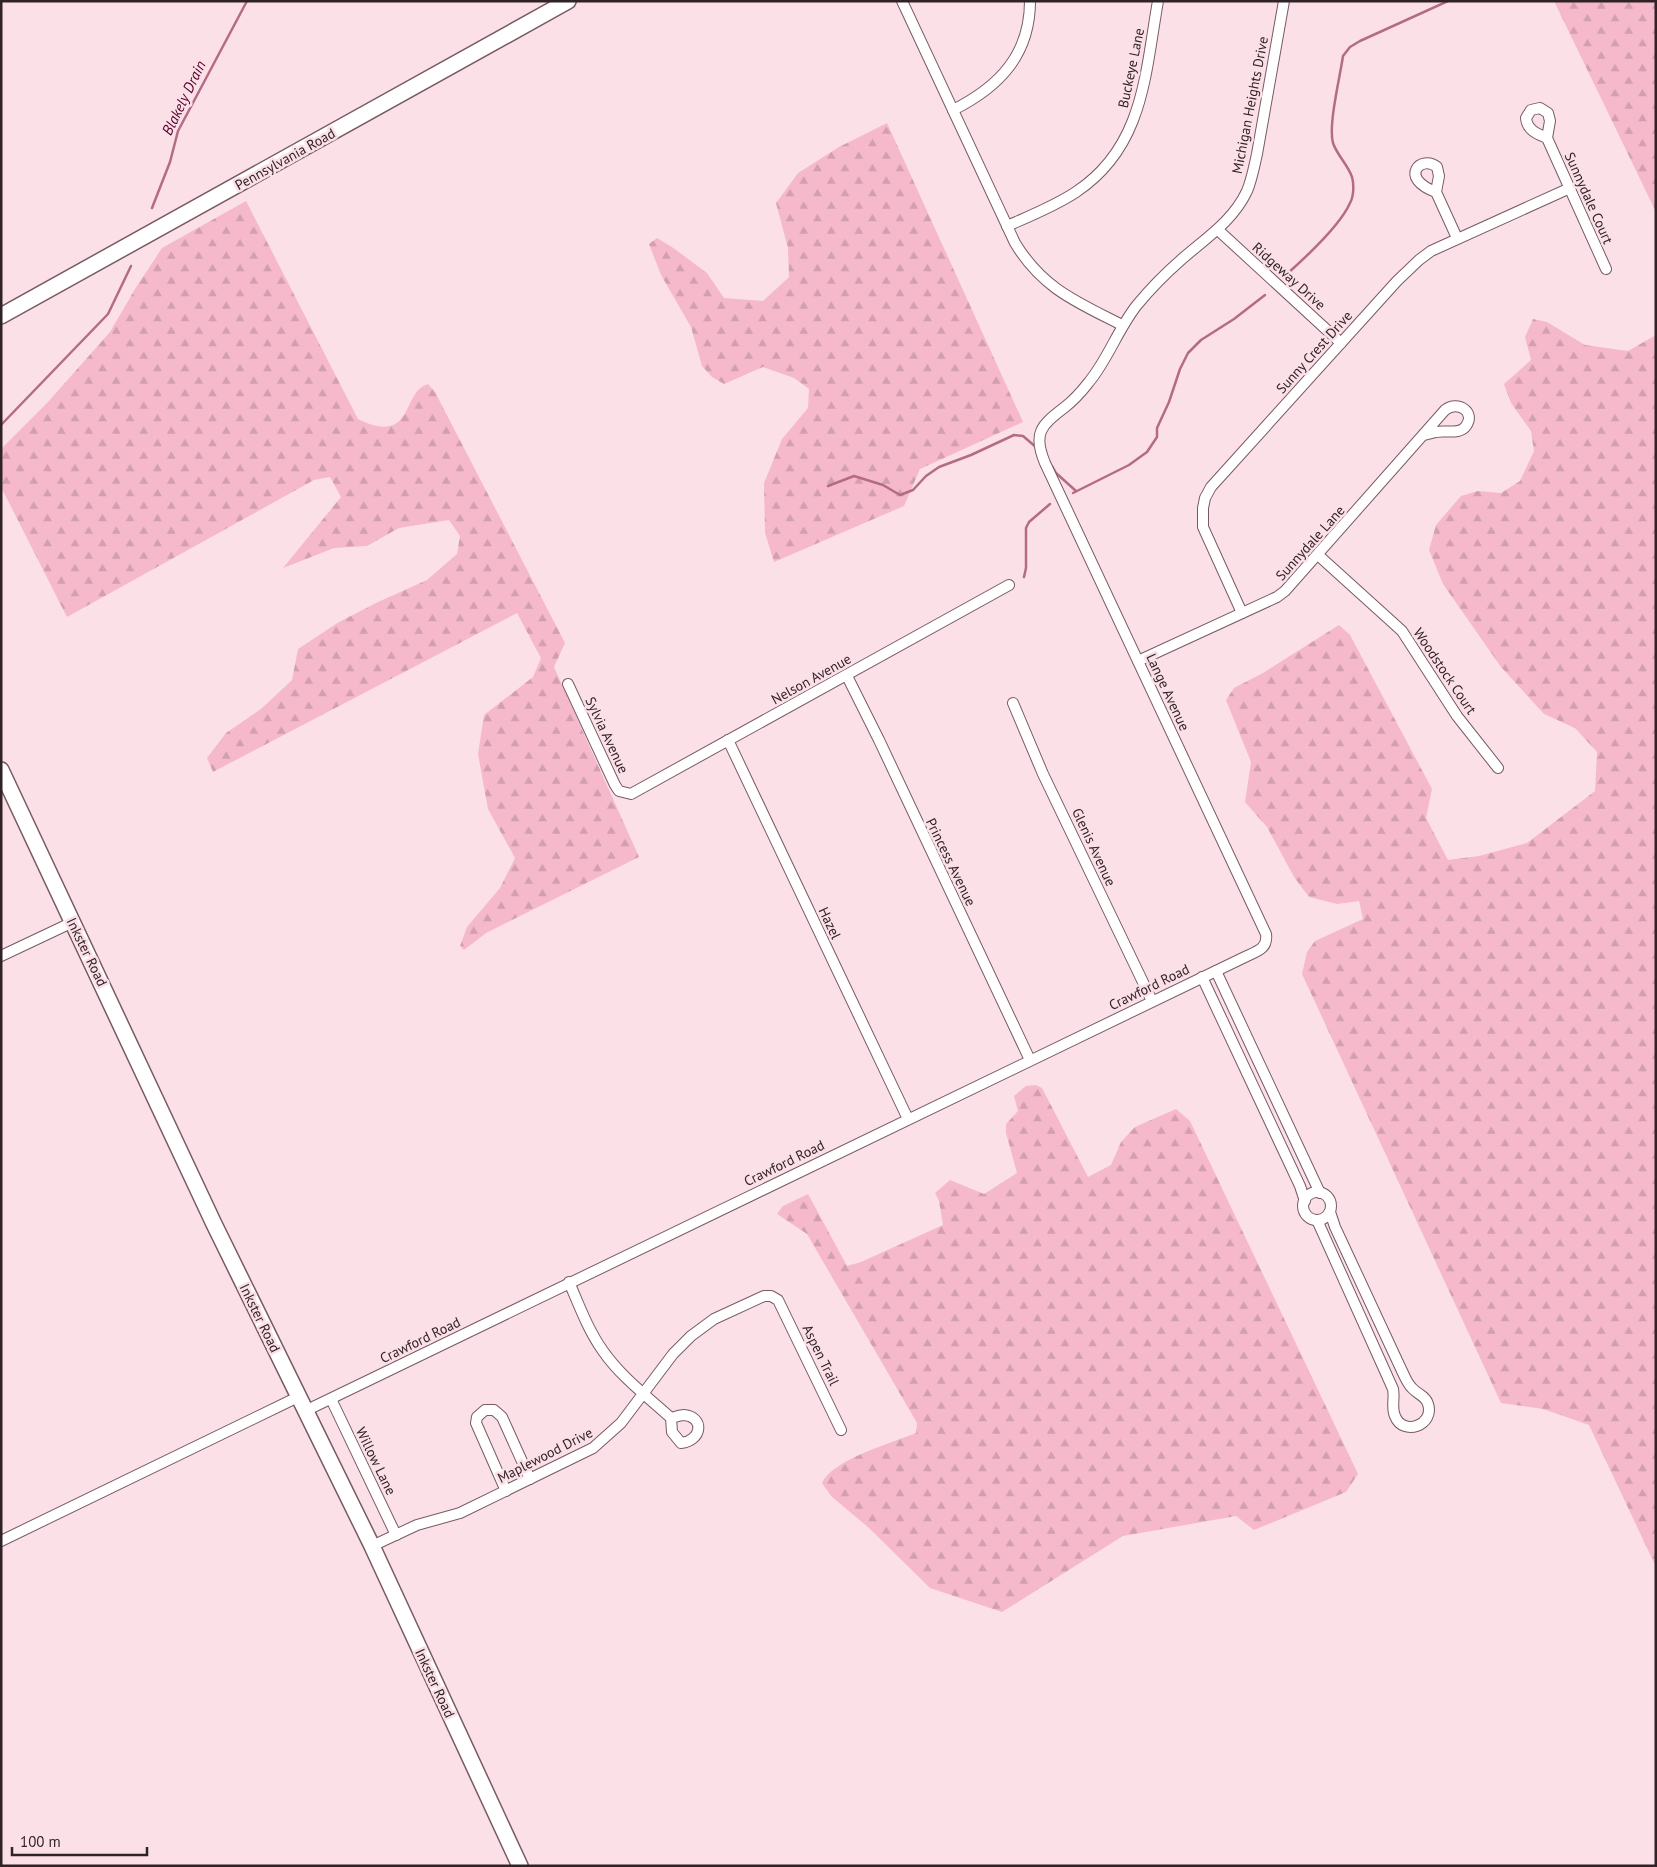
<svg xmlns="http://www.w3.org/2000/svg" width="1657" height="1867" font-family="'PT Sans',sans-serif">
<defs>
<pattern id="forest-firs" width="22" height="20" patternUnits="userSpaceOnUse" patternTransform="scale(1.25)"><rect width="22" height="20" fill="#f5b9cb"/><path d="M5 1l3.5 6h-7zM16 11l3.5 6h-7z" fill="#d29fae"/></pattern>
</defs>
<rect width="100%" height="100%" fill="#fce0e8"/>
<g fill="url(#forest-firs)">
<polygon points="1554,1 1656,1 1656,212"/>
<polygon points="887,123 1023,422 920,469 904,506 774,562 765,533 764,483 782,439 808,408 809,389 794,378 763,367 724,384 712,377 702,366 691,327 661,275 649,244 657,238 672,247 707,273 724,298 763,301 789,277 788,248 776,203 798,173 839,147"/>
<path d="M 246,201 L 358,419 C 415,447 401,391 428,384 L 435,392 L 565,643 L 554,667 L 639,857 L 486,933 L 464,950 L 460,946 L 467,927 L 500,888 L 515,858 L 488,809 L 478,754 L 484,715 L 533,677 L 541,658 L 517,613 L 213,772 L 207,758 L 226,733 L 261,709 L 292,680 L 298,649 L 339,622 L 378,602 L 427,580 L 457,554 L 460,536 L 449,520 L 399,528 L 367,546 L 334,548 L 283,568 L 341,497 L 330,477 L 314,480 L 67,617 L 1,487 L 1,449 L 48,402 L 110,332 L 135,289 L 162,248 Z"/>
<polygon points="1533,319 1547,322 1585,345 1628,351 1656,335 1656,1567 1589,1425 1543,1409 1501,1403 1302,974 1307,952 1315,941 1363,919 1359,901 1337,904 1309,897 1294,877 1267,827 1245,802 1251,762 1226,700 1234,688 1263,673 1339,625 1350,635 1432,789 1426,818 1448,860 1479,856 1527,843 1595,791 1597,752 1575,728 1544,714 1501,667 1443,584 1429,550 1436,525 1461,496 1478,491 1501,493 1520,481 1534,451 1531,431 1511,403 1504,384 1531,360 1525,337"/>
<path d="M 1036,1085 L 1042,1088 L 1088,1177 L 1111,1165 L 1121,1142 L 1135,1127 L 1176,1109 L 1190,1121 L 1358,1474 L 1346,1492 L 1254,1530 L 1236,1516 L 1123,1536 L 1002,1612 L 930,1588 L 869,1528 L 831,1496 L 822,1483 C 833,1459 892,1443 916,1433 L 917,1423 L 807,1234 L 777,1214 L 783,1206 L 808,1194 L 847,1266 L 861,1262 L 943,1225 L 939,1201 L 935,1193 L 950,1180 L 984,1194 L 1017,1173 L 1006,1133 L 1006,1124 L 1018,1111 L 1014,1096 L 1026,1086 Z"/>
</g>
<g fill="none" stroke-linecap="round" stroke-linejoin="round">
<g stroke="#b46c85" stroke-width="2.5">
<polyline points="152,208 170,162 178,131 247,1"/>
<path d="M 1287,274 C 1306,257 1340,226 1350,203 C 1354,196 1354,184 1352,177 C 1348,165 1337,155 1333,143 C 1328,125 1340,77 1343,56 L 1350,47 L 1360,41 L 1448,1"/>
<polyline points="1,425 108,314 131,266"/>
<polyline points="1052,466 1056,473 1076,491"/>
<polyline points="828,486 854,476 883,485 900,495 913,490 926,476 939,467 971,455 1014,435 1023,436 1037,448"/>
<polyline points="1073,493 1129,465 1147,452 1157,437 1157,428 1169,402 1180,369 1188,353 1201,340 1234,319 1265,295"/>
<polyline points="1024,577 1026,568 1026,528 1029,522 1050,504"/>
</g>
<defs>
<g id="street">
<path d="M 902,1 L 1015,243 C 1043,289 1077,302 1122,325"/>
<path d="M 953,110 C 999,87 1030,55 1030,1"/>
<path d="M 1547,138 C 1537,134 1527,130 1526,118 L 1531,110 L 1540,108 L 1548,113 L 1550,121 L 1547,138 L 1606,269"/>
<path d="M 1436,192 C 1398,178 1421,154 1437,167 L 1439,176 L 1436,192 L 1457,238"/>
<path d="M 1007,226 C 1030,216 1055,206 1076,192 C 1144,147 1145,74 1158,1"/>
<polyline points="1218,230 1341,343"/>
<polyline points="1318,555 1402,631 1457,716 1498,768"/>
<polyline points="1242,613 1203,527 1203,508 1205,498 1211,487 1397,281 1419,260 1431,251 1570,188"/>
<path d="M 1138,661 L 1277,597 L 1285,591 L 1445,410 C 1458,400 1476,412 1466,426 C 1460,435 1445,430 1436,432 C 1432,433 1428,434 1424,435"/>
<polyline points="847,676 879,740 1030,1060"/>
<polyline points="568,684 615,785 619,791 631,794 1009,585"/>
<polyline points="1013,703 1043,774 1152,1001"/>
<polyline points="728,740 908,1119"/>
<polyline points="1,956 73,922"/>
<polyline points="1216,971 1320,1193"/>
<polyline points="1202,977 1300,1186 1305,1201"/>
<circle cx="1317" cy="1206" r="14"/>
<path d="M 1317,1220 L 1393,1389 C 1395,1398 1391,1408 1395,1416 C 1403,1437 1435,1425 1428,1404 C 1426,1396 1417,1394 1412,1388 C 1407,1383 1405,1377 1402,1371 L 1335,1227 L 1330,1212"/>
<path d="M 569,1282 C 579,1305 588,1330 603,1351 C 621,1377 648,1397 671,1418 C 675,1417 680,1415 684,1415 C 705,1417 702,1441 681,1443 L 672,1432 L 671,1418"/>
<polyline points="331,1399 396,1535"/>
<path d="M 305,1411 L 1247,956 C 1258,951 1268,948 1266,934 L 1045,463 C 1032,432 1042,425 1065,407 C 1074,400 1082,391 1089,382 C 1108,359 1118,329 1137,305 C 1151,288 1166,273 1182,259 C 1206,238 1233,221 1247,191 C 1252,179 1254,167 1257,154 L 1284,1"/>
<polyline points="506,1491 476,1423 477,1417 485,1410 494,1410 502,1417 530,1479"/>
<polyline points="1,1541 298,1397"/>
<polyline points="372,1546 417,1525 460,1513 593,1448 621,1423 673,1354 691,1336 714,1319 764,1296 771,1296 778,1300 841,1430"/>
</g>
<g id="secondary">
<polyline points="1,316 568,1"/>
<polyline points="1,770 214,1224 372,1546 520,1866"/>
</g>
</defs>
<use href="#street" stroke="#785a63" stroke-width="12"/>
<use href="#secondary" stroke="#785a63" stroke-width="18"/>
<use href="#street" stroke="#fff" stroke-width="10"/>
<use href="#secondary" stroke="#fff" stroke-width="15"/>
</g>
<g text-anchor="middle" stroke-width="5" stroke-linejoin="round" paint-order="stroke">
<g font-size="14" fill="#302327" stroke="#fce0e8">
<text transform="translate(1131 68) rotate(-78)" y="5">Buckeye Lane</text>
<text transform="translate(1250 105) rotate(-79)" y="5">Michigan Heights Drive</text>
<text transform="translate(285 159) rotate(-29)" y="5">Pennsylvania Road</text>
<text transform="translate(1589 198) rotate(66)" y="5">Sunnydale Court</text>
<text transform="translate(1289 276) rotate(42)" y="5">Ridgeway Drive</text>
<text transform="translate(1314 352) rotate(-48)" y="5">Sunny Crest Drive</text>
<text transform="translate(1310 543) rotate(-48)" y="5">Sunnydale Lane</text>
<text transform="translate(1445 671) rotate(56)" y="5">Woodstock Court</text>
<text transform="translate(811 679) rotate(-29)" y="5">Nelson Avenue</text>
<text transform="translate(1168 692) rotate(65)" y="5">Lange Avenue</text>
<text transform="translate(607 735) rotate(65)" y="5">Sylvia Avenue</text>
<text transform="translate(1094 847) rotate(65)" y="5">Glenis Avenue</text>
<text transform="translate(951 862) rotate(64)" y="5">Princess Avenue</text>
<text transform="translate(830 923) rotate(65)" y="5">Hazel</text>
<text transform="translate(87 952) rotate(64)" y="5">Inkster Road</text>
<text transform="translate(1149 987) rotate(-26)" y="5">Crawford Road</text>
<text transform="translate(784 1163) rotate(-26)" y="5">Crawford Road</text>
<text transform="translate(260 1318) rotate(64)" y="5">Inkster Road</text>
<text transform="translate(420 1340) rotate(-26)" y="5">Crawford Road</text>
<text transform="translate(821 1355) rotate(64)" y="5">Aspen Trail</text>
<text transform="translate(545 1455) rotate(-27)" y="5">Maplewood Drive</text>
<text transform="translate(376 1461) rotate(64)" y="5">Willow Lane</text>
<text transform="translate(435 1683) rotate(65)" y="5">Inkster Road</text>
</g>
<g font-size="15" font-style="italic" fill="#55002b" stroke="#fce0e8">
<text transform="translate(184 98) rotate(-64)" y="5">Blakely Drain</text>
</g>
</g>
<rect width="1657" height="1867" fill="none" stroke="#302327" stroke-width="5"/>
<path d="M12 1847v8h135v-8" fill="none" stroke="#302327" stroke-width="2.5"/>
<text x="20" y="1847" font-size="15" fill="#302327" stroke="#fce0e8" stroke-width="4" paint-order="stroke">100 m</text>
</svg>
